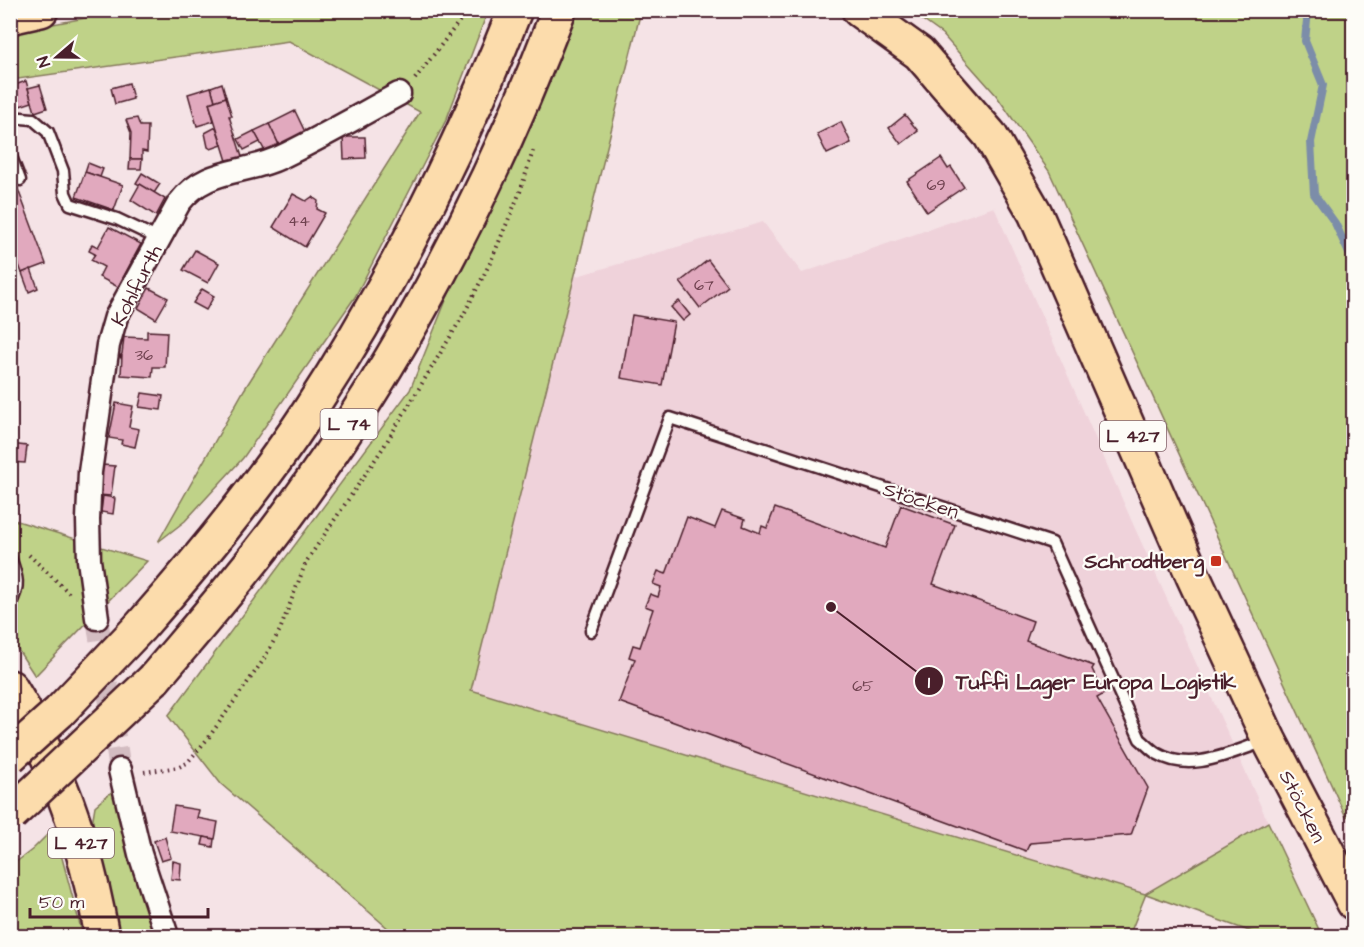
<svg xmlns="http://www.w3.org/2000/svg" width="1364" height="947" font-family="'Architects Daughter',sans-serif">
<rect width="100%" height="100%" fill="#f5e3e6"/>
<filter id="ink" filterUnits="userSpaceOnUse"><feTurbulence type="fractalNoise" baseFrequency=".0167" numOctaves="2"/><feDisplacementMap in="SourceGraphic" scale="12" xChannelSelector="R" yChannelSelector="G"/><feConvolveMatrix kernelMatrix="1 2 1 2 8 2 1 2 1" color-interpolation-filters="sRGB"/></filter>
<g filter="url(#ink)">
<polygon fill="#efd2da" points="994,207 1133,524 1268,822 1145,894 471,690 574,277 763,222 802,273"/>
<g fill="#bfd288" stroke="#84785a" stroke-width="1.5">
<polygon points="128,10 488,11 447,118 355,297 243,458 185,521 158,542 244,390 420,112 289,41 11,80 10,32"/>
<polygon points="562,11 641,11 471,690 1145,894 1268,822 1322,936 1263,936 1146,894 1129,936 397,936 221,784 168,716 410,390"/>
<polygon points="910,11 1353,11 1354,812 1346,817 1049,171 996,95 942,34"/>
<polygon points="11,519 147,561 35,676 11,639"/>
<polygon points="116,788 156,936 119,936 92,824 95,806"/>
<polygon points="54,828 83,936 11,936 11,866 33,849"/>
</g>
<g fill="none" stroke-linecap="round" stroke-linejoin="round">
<polyline stroke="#7c8da9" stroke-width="8" points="1308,10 1305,41 1323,85 1311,142 1314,194 1335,223 1354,264"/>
</g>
<g fill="#e1a9be" stroke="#4a1f2b" stroke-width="1.5">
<polygon points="26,81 32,102 20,106 15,85"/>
<polygon points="129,83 133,99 115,104 111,88"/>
<polygon points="222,83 226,97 215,101 211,87"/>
<polygon points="40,85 47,108 35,112 28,88"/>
<polygon points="211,87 215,101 209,103 214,121 197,126 188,94"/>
<polygon points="226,97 232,116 229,116 243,160 228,164 209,103"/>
<polygon points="295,111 306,134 280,147 269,124"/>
<polygon points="905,115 918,131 901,144 889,128"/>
<polygon points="137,118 140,126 148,126 147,152 142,151 142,159 130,159 131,133 126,120"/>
<polygon points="841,122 851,143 827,154 817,134"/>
<polygon points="269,124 280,147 266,153 254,131"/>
<polygon points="216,127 222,145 211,149 208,147 205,133"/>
<polygon points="254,131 260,142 244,150 238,139"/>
<polygon points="343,137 365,137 366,158 344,159"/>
<polygon points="941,158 948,169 951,167 964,187 927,212 907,181"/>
<polygon points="130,159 142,159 141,169 129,169"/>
<polygon points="88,163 103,169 100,177 85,172"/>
<polygon points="85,172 123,185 114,210 76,197"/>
<polygon points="142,173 160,184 154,193 136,183"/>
<polygon points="16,184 46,264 22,273 10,241 10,186"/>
<polygon points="140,184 165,199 156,216 131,200"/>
<polygon points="293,194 306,201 312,197 318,201 317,209 325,213 305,247 273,227"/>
<polygon points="109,227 141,244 118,287 99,277 104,267 91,260 95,254 89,251 92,244 98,247"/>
<polygon points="195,250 219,263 208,283 183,270"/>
<polygon points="708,260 728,286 700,308 680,282"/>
<polygon points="31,269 38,288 29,292 22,273"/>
<polygon points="149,288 168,298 156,319 138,308"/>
<polygon points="202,289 214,296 206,310 193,303"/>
<polygon points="679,301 690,315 683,321 671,307"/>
<polygon points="632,315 674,322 662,385 621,378"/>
<polygon points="147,331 167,332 165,367 153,367 152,377 121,375 122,355 121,358 120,356 122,354 124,337 147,338"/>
<polygon points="142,393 163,396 161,410 139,407"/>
<polygon points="116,403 133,406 129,427 139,429 135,447 121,444 122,440 109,438"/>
<polygon points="10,444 27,446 25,463 10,462"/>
<polygon points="102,465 115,466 111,496 98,495"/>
<polygon points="103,496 115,498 113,514 101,512"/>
<polygon points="901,505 955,525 933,584 1033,621 1026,641 1094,666 1092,669 1104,694 1097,698 1148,788 1131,835 1030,843 1026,851 619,702 635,659 629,657 633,645 640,647 653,609 645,606 650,594 658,597 661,587 653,584 658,571 666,574 687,517 715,528 722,511 745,519 743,526 760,533 762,526 767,528 775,508 885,548"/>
<polygon points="174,806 199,810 197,818 218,822 215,839 170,831"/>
<polygon points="165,837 171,858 161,861 154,841"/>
<polygon points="204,837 214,839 213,847 202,845"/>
<polygon points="173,861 181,863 180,880 171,879"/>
</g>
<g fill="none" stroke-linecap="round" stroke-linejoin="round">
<polyline stroke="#d3bcc1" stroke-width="22" stroke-dasharray="22 11" stroke-linecap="butt" points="97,618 120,770"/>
<defs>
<g id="service">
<polyline points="10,117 33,119 48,132 63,171 65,193 70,204 117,219 159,239"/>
<polyline points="10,154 20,180"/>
<path d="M 10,557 C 17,576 21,586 10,604"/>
<path d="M 591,631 L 670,418 L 1052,543 L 1140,739 C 1146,744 1152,751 1158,754 C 1192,774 1233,751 1266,741"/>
</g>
<g id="minor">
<path d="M 97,618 L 89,560 L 88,520 L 90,472 L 108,345 L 116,317 L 179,203 C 206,167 244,175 281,157 C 321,138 360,115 399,94"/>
<polyline points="120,770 140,854 167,936"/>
</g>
<g id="primary">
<polyline points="859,10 919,53 990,135 1035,213 1193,576 1269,740 1354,903"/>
<polyline points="10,17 41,10"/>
<path d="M 10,687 C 58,763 87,849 102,936"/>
</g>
<g id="trunk">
<path d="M 140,627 C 200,559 258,489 308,413 C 391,286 459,151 515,10"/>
<path d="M 154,679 C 197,628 241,578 281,524 C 398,366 489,194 559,10"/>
</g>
</defs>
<use href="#service" stroke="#4a1f2b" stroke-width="15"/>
<use href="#minor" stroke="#4a1f2b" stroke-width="27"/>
<use href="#primary" stroke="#4a1f2b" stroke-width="38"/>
<use href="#trunk" stroke="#4a1f2b" stroke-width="38"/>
<g stroke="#4a1f2b" stroke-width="4" stroke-dasharray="1.5 4.5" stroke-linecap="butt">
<polyline points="415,79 468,10"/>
<polyline points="29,555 69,593"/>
<polyline points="144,772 179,767 187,763 209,737 262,662 280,630 306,562 383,448 464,314 491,261 520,192 533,151"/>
</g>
<use href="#service" stroke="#fdfcf7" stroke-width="10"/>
<use href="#minor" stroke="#fdfcf7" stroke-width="22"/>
<use href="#primary" stroke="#fcdcac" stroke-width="33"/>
<use href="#trunk" stroke="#fcdcac" stroke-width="33"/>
<defs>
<g id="trunk-bridge">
<polyline points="10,756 59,712 140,627"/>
<polyline points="11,814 154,679"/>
</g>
</defs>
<use href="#trunk-bridge" stroke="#4a1f2b" stroke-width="38" stroke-linecap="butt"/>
<use href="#trunk-bridge" stroke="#fcdcac" stroke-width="33"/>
</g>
</g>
<rect fill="#c8321e" stroke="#fdfcf7" stroke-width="2" x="1210" y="555" width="12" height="12" rx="3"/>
<g text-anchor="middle" stroke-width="4.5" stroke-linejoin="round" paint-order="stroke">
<g font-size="16" fill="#704250">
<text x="936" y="190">69</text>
<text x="299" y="226">44</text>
<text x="704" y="290">67</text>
<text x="144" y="360">36</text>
<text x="863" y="691">65</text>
</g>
<g fill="#fdfcf7" stroke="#806168" stroke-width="1.5">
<rect x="320.5" y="409" width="57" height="30" rx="4.5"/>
<rect x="1100" y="421" width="66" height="30" rx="4.5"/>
<rect x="48" y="828" width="66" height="30" rx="4.5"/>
</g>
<g font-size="18" font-weight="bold" fill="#4a1f2b">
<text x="349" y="430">L 74</text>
<text x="1133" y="442">L 427</text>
<text x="81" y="849">L 427</text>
</g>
<g font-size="20" fill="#4a1f2b" stroke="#fdfcf7">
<text transform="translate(136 285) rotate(-63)" y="7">Kohlfurth</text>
<text transform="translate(921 500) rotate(18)" y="7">Stöcken</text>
<text transform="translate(1303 806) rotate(63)" y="7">Stöcken</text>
</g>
<g font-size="20" font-weight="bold" fill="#4a1f2b" stroke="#fdfcf7" text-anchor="end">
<text x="1204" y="568">Schrodtberg</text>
</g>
</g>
<path fill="none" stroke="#4a1f2b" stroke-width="2" d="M831 607L929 681"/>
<g fill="#4a1f2b" stroke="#fdfcf7" stroke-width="2">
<circle cx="831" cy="607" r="6"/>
<circle cx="929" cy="681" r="15"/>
</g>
<g font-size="18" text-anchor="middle" font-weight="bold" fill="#fff">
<text x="929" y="688">1</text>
</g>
<g font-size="21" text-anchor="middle" font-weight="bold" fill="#4a1f2b" stroke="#fdfcf7" stroke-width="4.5" stroke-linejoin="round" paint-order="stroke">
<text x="1096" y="689">Tuffi Lager Europa Logistik</text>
</g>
<rect width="1364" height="947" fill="none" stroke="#fdfcf7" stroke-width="36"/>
<rect x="18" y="18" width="1328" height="911" fill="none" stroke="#4a1f2b" stroke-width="2" filter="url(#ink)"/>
<g transform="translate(57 57) rotate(250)" stroke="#fdfcf7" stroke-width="4.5" paint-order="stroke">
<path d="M0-4.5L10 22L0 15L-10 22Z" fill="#4a1f2b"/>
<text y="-9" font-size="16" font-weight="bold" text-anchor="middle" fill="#4a1f2b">N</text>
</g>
<path d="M30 908v9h178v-9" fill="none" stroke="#4a1f2b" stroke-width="3"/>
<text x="39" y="908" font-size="18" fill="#4a1f2b" stroke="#fdfcf7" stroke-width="4.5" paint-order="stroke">50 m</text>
</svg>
